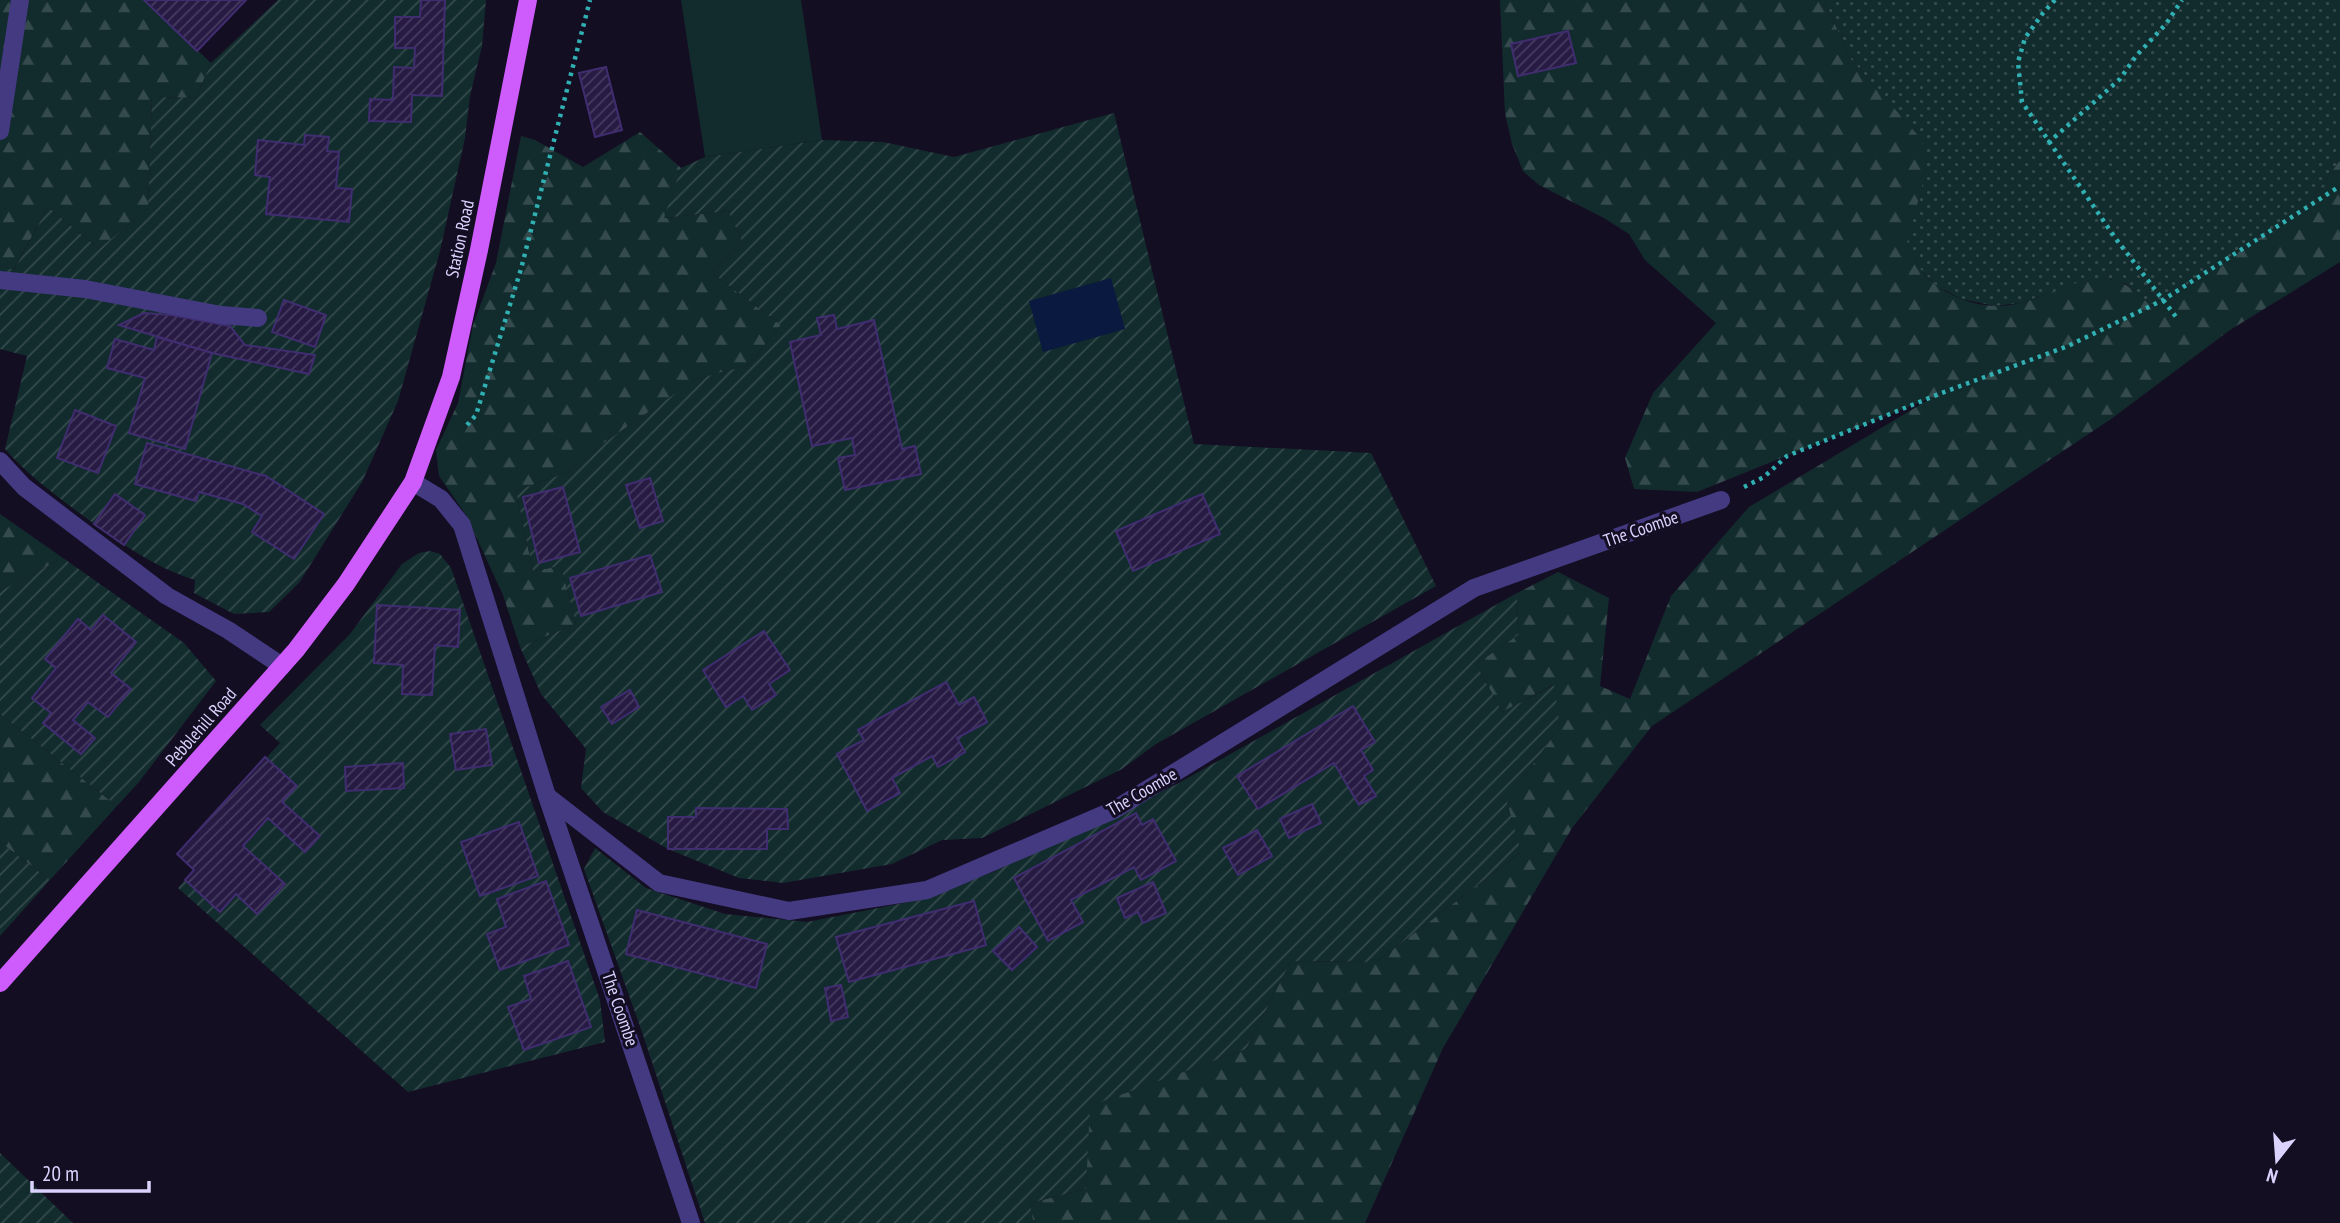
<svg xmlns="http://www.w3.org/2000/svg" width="2340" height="1223" font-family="'PT Sans Narrow',sans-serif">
<defs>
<pattern id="grass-dots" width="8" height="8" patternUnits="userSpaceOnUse" patternTransform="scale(1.75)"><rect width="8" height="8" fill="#122c2d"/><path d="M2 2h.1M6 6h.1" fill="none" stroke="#344a4c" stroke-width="1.8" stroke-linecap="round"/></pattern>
<pattern id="forest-firs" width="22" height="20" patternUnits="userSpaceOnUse" patternTransform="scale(1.75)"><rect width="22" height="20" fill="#122c2d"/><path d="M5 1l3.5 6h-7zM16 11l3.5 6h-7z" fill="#344a4c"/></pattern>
<pattern id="garden-furrows" width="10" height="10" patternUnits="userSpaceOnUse" patternTransform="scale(1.75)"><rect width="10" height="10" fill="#122c2d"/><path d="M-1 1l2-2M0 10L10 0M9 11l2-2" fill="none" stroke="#344a4c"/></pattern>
<pattern id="building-hatch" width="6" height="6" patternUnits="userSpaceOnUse" patternTransform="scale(1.75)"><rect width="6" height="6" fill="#271b44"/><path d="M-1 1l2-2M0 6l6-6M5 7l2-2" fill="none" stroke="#463b60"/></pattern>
</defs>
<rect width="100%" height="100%" fill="#140e23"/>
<polygon fill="url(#grass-dots)" points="1824,0 2340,0 2340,160 2306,208 2163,300 2150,305 2126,284 2110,279 2090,280 2020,303 1995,306 1961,299 1937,286 1920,269 1907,242 1922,141 1850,58"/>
<g fill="url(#forest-firs)">
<polygon points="0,0 144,0 211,63 196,98 152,97 148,208 99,249 48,207 13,271 0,266"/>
<path d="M 1500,0 L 1824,0 L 1850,58 L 1922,140 L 1926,158 L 1924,179 L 1907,242 C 1912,251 1916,263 1922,271 C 1945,299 1985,312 2020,303 C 2049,296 2078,276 2109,279 C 2126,281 2138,294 2150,305 L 2163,300 L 2306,208 L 2340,160 L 2340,262 L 2230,330 L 2111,419 L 1652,726 L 1572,828 L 1443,1048 L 1365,1223 L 1033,1223 L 1030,1203 L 1086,1189 L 1089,1106 L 1246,1049 L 1291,961 L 1376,962 L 1520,853 L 1507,802 L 1560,726 L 1553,685 L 1502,712 L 1476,664 L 1518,635 L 1517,593 L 1558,572 L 1609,598 L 1600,686 L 1630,699 L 1671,596 L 1749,507 L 1933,397 L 1697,492 L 1634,489 L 1625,458 L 1653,393 L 1716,323 L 1645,260 L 1629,234 L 1604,218 L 1539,185 L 1523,171 L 1512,144 L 1505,113 Z"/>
<polygon points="640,132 681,168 665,218 728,211 742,241 711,272 781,325 749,365 696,379 601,445 568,472 516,491 533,571 561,566 576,624 520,647 503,595 466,515 439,476 436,450 458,403 473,325 496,263 521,136 535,140 583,167"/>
<polygon points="0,514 63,558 0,591"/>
<polygon points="0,714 117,806 50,880 0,842"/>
</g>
<g fill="url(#garden-furrows)">
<path d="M 278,0 L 486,0 L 482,46 L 470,96 L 465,138 L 440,251 L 398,401 L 362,482 L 299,583 L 269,612 L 234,614 L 194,593 L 195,580 C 150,566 112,537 74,509 C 49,490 26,473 5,449 L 27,356 L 0,349 L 0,266 L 14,270 L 48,207 L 99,249 L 148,208 L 152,97 L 196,98 L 211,63 Z"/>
<polygon points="1114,113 1194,444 1371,453 1436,586 1156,744 1122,769 982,838 942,840 892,864 783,883 739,878 668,849 603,812 581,788 586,749 541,694 520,647 576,624 561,566 533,571 516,491 568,472 601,445 696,379 749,365 781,325 711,272 742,241 728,211 664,218 681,168 705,157 822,140 883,142 954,157"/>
<polygon points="430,551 440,554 451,568 600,1000 605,1042 408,1092 178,888 194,870 177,854 280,743 260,725 350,634 402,564 419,553"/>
<polygon points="63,558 184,643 216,681 139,782 117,806 0,714 0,591"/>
<polygon points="1517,593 1518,635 1476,664 1502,712 1554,685 1560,726 1507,802 1521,852 1376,962 1291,961 1246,1049 1090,1106 1086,1189 1030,1203 1033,1223 705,1223 642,1032 584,869 595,848 646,888 725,914 807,922 919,900 995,871 1177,784"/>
<polygon points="0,842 50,880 0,936"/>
<polygon points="0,1153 73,1223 0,1223"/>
</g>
<polygon fill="#122c2d" points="681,0 801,0 822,140 705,157"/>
<polygon fill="#0a1940" points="1111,278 1125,329 1043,352 1029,301"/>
<g fill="url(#building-hatch)" stroke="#402d70" stroke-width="2">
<polygon points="144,0 246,0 197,51"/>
<polygon points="421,0 445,0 442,96 412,95 411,122 369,121 370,99 393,100 394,67 414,68 415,48 395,48 395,17 420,17"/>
<polygon points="1568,31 1576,63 1518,76 1511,44"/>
<polygon points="606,67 622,130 595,137 579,73"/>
<polygon points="305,135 329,137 327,151 339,152 336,188 352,189 349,222 266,214 270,177 255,175 258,140 304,145"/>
<polygon points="284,300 326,315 315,347 272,332"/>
<polygon points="144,313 171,315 230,326 245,345 315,355 309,374 212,353 119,325"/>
<polygon points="834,315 837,329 874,320 902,449 915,446 921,474 845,490 838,458 855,455 852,438 812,446 790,342 821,335 817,318"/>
<polygon points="157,337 212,353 185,449 129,433 145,378 107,368 115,339 154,350"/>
<polygon points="75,410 116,426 98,473 57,458"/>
<polygon points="147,443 266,476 324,514 294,559 252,532 262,516 243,504 199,492 196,501 135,484"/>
<polygon points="650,478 663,521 640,528 626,485"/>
<polygon points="563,487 580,552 539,563 523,497"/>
<polygon points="115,494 145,515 124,545 94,524"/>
<polygon points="1202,494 1220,534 1133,571 1116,531"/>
<polygon points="650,555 662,592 581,616 570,578"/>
<polygon points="377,605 460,610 458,647 435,645 432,695 402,694 403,665 374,663"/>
<polygon points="103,615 136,642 111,673 131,689 108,717 88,702 73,720 95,738 81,754 43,723 51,713 32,698 56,668 45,659 78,619 91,630"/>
<polygon points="764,631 790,670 769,684 776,695 752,710 743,696 726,707 703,670"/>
<polygon points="946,682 959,705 974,697 987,722 957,738 965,752 938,767 932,756 892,778 900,793 867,811 837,754 864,740 858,730"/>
<polygon points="630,690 639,707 612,724 601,707"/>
<polygon points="1353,706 1375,742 1361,750 1373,770 1364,776 1376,796 1359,805 1334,763 1258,809 1237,776"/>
<polygon points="486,729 492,765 456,770 450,734"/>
<polygon points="265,757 297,786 282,802 320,836 305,852 268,818 243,846 285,884 257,914 236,894 220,912 185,880 194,870 177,854"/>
<polygon points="403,763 404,788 346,791 345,767"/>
<polygon points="1312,804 1321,823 1289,838 1280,819"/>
<polygon points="696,808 787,809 788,829 767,829 767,849 668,849 668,817 696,817"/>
<polygon points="1136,813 1142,825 1153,819 1176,861 1141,880 1134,867 1071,900 1083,922 1048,941 1014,878"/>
<polygon points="519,822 538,876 480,896 461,842"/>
<polygon points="1257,830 1272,856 1238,875 1223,848"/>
<polygon points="546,881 569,945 500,970 487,934 506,927 497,899"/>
<polygon points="1153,882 1166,913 1143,923 1138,912 1125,918 1117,898"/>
<polygon points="974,901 986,945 849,982 836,937"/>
<polygon points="637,910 767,944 756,988 626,954"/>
<polygon points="1019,927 1037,947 1012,970 993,951"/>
<polygon points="568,961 591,1027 524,1050 508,1007 531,999 524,976"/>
<polygon points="841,985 848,1017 831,1021 825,988"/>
</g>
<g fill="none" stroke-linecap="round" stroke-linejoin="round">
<g stroke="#31b0b3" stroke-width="4.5" stroke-dasharray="3.5 5" stroke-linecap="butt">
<polyline points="2055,0 2043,13 2025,38 2018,62 2022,102 2116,239 2177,318"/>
<polyline points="2048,143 2120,79 2136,56 2166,24 2182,0"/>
<polyline points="467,425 476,415 521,269 590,0"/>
<polyline points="1744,487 1764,477 1787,456 1939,394 2068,346 2163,300 2340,186"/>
</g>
<g stroke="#433a82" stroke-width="18">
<polyline points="0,131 20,0"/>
<polyline points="0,280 85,289 221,315 258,318"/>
<polyline points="0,461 24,487 167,596 228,630 282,666"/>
<polyline points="413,482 441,499 462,525 547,796 691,1223"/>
<polyline points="547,796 659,883 789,911 927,890 1114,810 1474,588 1721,500"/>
</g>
<polyline stroke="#ce5bfc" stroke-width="18" points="0,983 296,650 346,584 413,482 451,377 479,250 528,0"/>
</g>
<g text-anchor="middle" stroke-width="6" stroke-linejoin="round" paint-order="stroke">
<g font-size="18" fill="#dbd2fe" stroke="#140e23">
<text transform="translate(460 239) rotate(-78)" y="6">Station Road</text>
<text transform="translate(1641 529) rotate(-19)" y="6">The Coombe</text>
<text transform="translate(201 727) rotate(-49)" y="6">Pebblehill Road</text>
<text transform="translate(1142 792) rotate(-30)" y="6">The Coombe</text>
<text transform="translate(620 1009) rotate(71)" y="6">The Coombe</text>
</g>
</g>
<g transform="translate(2277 1160) rotate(197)" stroke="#140e23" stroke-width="5" paint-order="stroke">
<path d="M0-5L12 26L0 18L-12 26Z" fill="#dbd2fe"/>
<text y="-10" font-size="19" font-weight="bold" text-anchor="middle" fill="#dbd2fe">N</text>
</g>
<path d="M32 1181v10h117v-10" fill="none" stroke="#dbd2fe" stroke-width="3.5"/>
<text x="42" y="1181" font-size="21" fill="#dbd2fe" stroke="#140e23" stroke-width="5" paint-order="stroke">20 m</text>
</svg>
